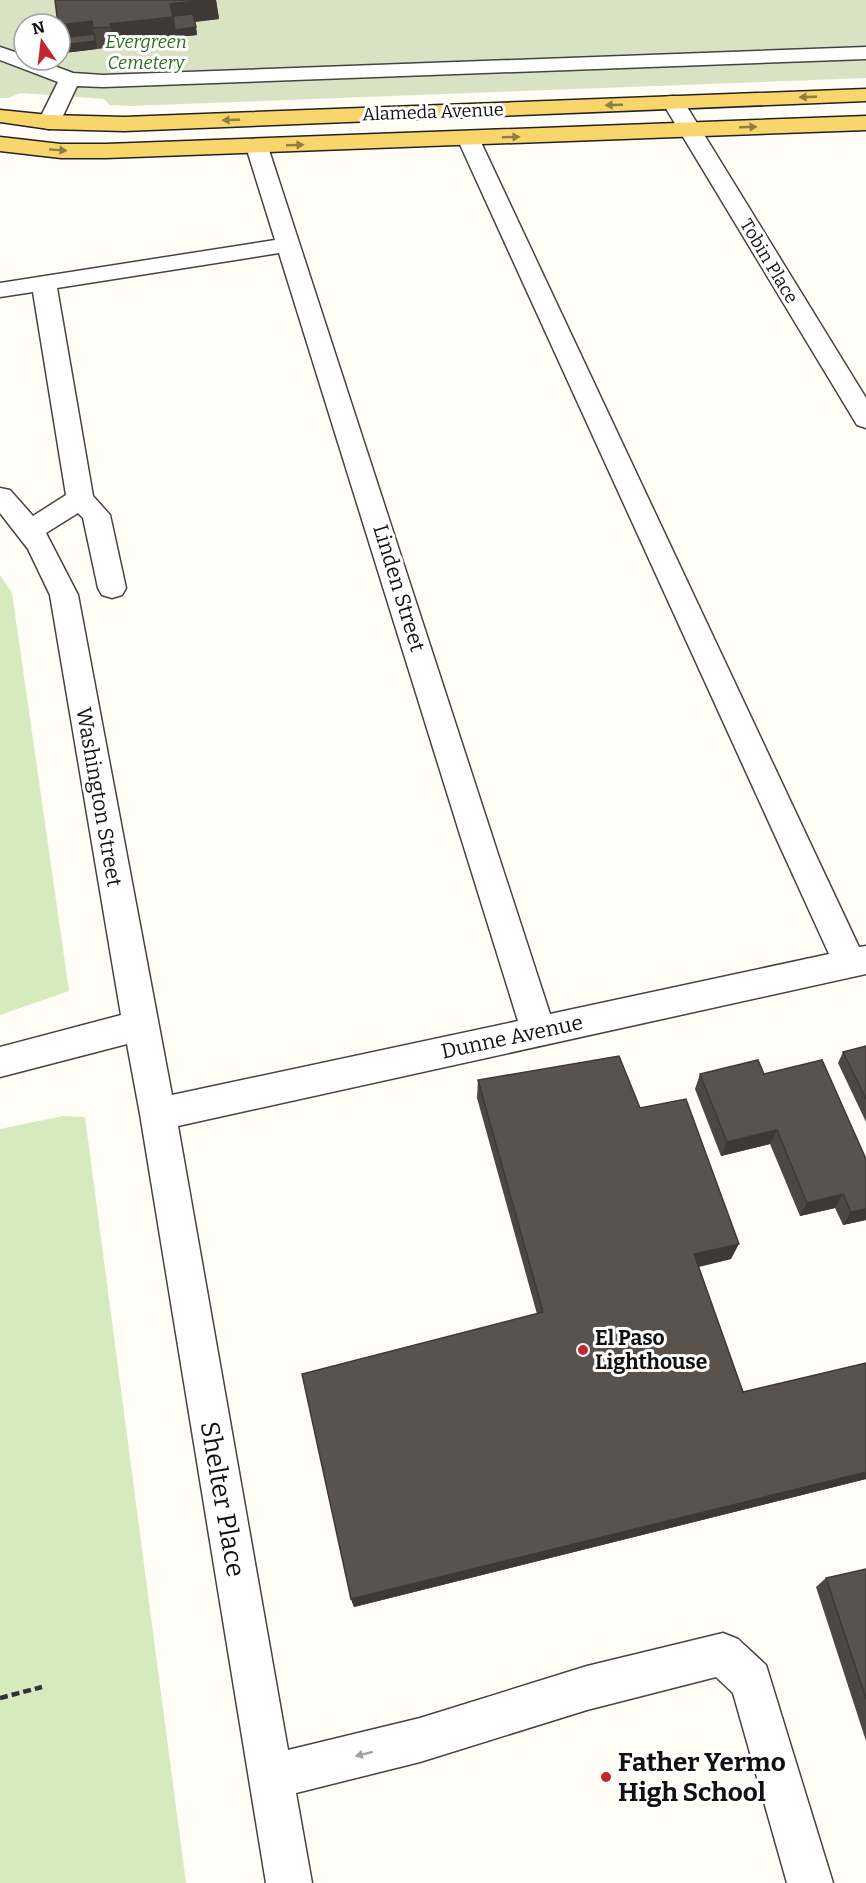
<svg xmlns="http://www.w3.org/2000/svg" width="866" height="1883" font-family="Bitter,serif">
<rect width="100%" height="100%" fill="#fffdf5"/>
<g fill="#d5ebbd">
<polygon points="0,575 12,593 69,991 0,1015"/>
<polygon points="63,1116 85,1117 186,1883 0,1883 0,1129"/>
</g>
<path fill="#d9e3c4" fill-rule="evenodd" d="M 0,0 L 866,0 L 866,78 L 130,106 L 110,105 L 104,99 L 21,93 L 8,98 L 0,98 ZM 24,24 L 60,24 L 60,60 L 24,60 Z"/>
<g fill="none" stroke-linecap="round" stroke-linejoin="round">
<defs>
<g id="minor">
<polygon points="0,47 24,55 24,60 38,60 73,73 103,75 866,47 866,59 103,87 77,86 60,122 57,127 49,129 41,127 38,122 58,82 0,60"/>
<polygon points="673,96 681,97 684,102 866,398 866,428 857,425 662,102 665,97"/>
<path d="M 468,131 L 476,133 L 479,138 L 859,947 L 866,946 L 866,974 L 178,1126 L 288,1750 L 420,1718 L 587,1666 L 723,1633 L 738,1639 L 766,1665 L 833,1883 L 787,1883 L 733,1693 L 716,1677 L 587,1710 L 420,1762 L 296,1793 L 312,1883 L 266,1883 L 140,1114 L 127,1044 L 0,1077 L 0,1047 L 121,1015 L 50,595 L 28,549 L 0,513 L 0,488 L 10,490 L 33,516 L 66,495 L 33,292 L 0,297 L 0,283 L 275,240 L 246,147 L 249,142 L 257,140 L 265,142 L 268,147 L 550,1014 L 829,954 L 457,138 L 460,133 ZM 279,253 L 518,1021 L 172,1095 L 78,595 L 46,533 L 78,513 L 83,518 L 98,588 L 102,595 L 112,598 L 122,595 L 126,588 L 110,515 L 93,496 L 57,288 Z"/>
</g>
<g id="major">
<polygon points="866,89 866,101 124,131 49,129 0,122 0,110 49,115 124,117"/>
<polygon points="866,116 866,130 106,158 61,158 0,151 0,137 61,144 106,144"/>
</g>
</defs>
<use href="#minor" stroke="#444" stroke-width="3"/>
<use href="#major" stroke="#222" stroke-width="3"/>
<polyline stroke="#333" stroke-width="4.5" stroke-dasharray="8 4" stroke-linecap="butt" points="0,1698 42,1687"/>
<use href="#minor" fill="#fff" fill-rule="evenodd"/>
<use href="#major" fill="#f9d66b" fill-rule="evenodd"/>
</g>
<g fill="#4d4742">
<polygon points="55,0 216,0 219,19 195,22 197,35 114,44 114,47 64,53 60,32 60,24"/>
<polygon points="866,1046 866,1122 838,1063 843,1052"/>
<polygon points="700,1074 764,1074 866,1159 866,1220 843,1225 835,1208 800,1216 770,1144 721,1156 695,1089"/>
<polygon points="478,1080 640,1108 731,1259 699,1267 743,1392 866,1363 866,1479 354,1607 351,1599 537,1314 477,1098"/>
<polygon points="866,1569 866,1741 816,1587 826,1578"/>
</g>
<g fill="#3f3936">
<polygon points="206,0 216,0 219,19 174,24 176,37 114,44 110,24 170,4"/>
<polygon points="92,21 97,49 64,53 60,32 60,25"/>
<polygon points="196,27 197,35 176,37 175,30"/>
<polygon points="777,1130 770,1144 721,1156 727,1142"/>
<polygon points="843,1194 835,1208 800,1216 807,1203"/>
<polygon points="866,1209 866,1220 843,1225 851,1212"/>
<polygon points="739,1244 731,1259 688,1269 694,1254"/>
<polygon points="866,1472 866,1479 354,1607 351,1599"/>
</g>
<g fill="#5a524d" stroke="#3f3936" stroke-width="1.5">
<polygon points="55,0 206,0 170,4 173,17 110,24 111,27 93,28 92,21 60,25 58,24"/>
<polygon points="193,14 196,27 175,30 173,16"/>
<polygon points="94,34 95,41 62,45 61,38"/>
<polygon points="866,1046 866,1099 843,1052"/>
<polygon points="619,1056 640,1108 686,1099 739,1244 694,1254 743,1392 866,1363 866,1472 351,1599 302,1374 543,1312 478,1080"/>
<polygon points="758,1060 764,1074 822,1060 866,1159 866,1209 851,1212 843,1194 807,1203 777,1130 727,1142 700,1074"/>
<polygon points="866,1569 866,1699 826,1578"/>
</g>
<defs><path id="oneway-solid" d="M-6-.8H1V-3.2L6.5 0L1 3.2V.8H-6Z" transform="scale(1.5)"/></defs>
<g fill="#917d42">
<use href="#oneway-solid" transform="translate(808 97) rotate(178)"/>
<use href="#oneway-solid" transform="translate(614 105) rotate(178)"/>
<use href="#oneway-solid" transform="translate(231 120) rotate(178)"/>
<use href="#oneway-solid" transform="translate(748 127) rotate(-2)"/>
<use href="#oneway-solid" transform="translate(511 137) rotate(-2)"/>
<use href="#oneway-solid" transform="translate(295 145) rotate(-2)"/>
<use href="#oneway-solid" transform="translate(58 150) rotate(4)"/>
</g>
<use fill="#a0a0a0" href="#oneway-solid" transform="translate(364 1754) rotate(166)"/>
<g fill="#c4262e" stroke="#fff" stroke-width="2">
<circle cx="583" cy="1350" r="6"/>
<circle cx="606" cy="1777" r="6"/>
</g>
<g text-anchor="middle" stroke-width="6" stroke-linejoin="round" paint-order="stroke">
<g font-size="18" font-style="italic" fill="#2f6b1f" stroke="#fff">
<text x="146" y="48">Evergreen<tspan x="146" dy="21">Cemetery</tspan></text>
</g>
<g font-size="18" fill="#111" stroke="#fff">
<text transform="translate(433 112) rotate(-2)" y="6">Alameda Avenue</text>
<text transform="translate(769 261) rotate(59)" y="6">Tobin Place</text>
</g>
<g font-size="21" fill="#111" stroke="#fff">
<text transform="translate(399 588) rotate(73)" y="7">Linden Street</text>
<text transform="translate(99 797) rotate(80)" y="7">Washington Street</text>
<text transform="translate(512 1037) rotate(-12)" y="7">Dunne Avenue</text>
</g>
<g font-size="21" font-weight="bold" fill="#111" stroke="#fff" text-anchor="start">
<text x="595" y="1345">El Paso<tspan x="595" dy="24">Lighthouse</tspan></text>
</g>
<g font-size="26" fill="#111" stroke="#fff">
<text transform="translate(223 1499) rotate(80)" y="9">Shelter Place</text>
</g>
<g font-size="26" font-weight="bold" fill="#111" stroke="#fff" text-anchor="start">
<text x="618" y="1771">Father Yermo<tspan x="618" dy="30">High School</tspan></text>
</g>
</g>
<g transform="translate(42 42) rotate(346)"><circle r="28" fill="#ffffff" stroke="#a0a0a0" stroke-width="1.5"/>
<path d="M0-4.5L10 22L0 15L-10 22Z" fill="#c4262e"/>
<text y="-9" font-size="16" font-weight="bold" text-anchor="middle" fill="#111111">N</text>
</g>
</svg>
